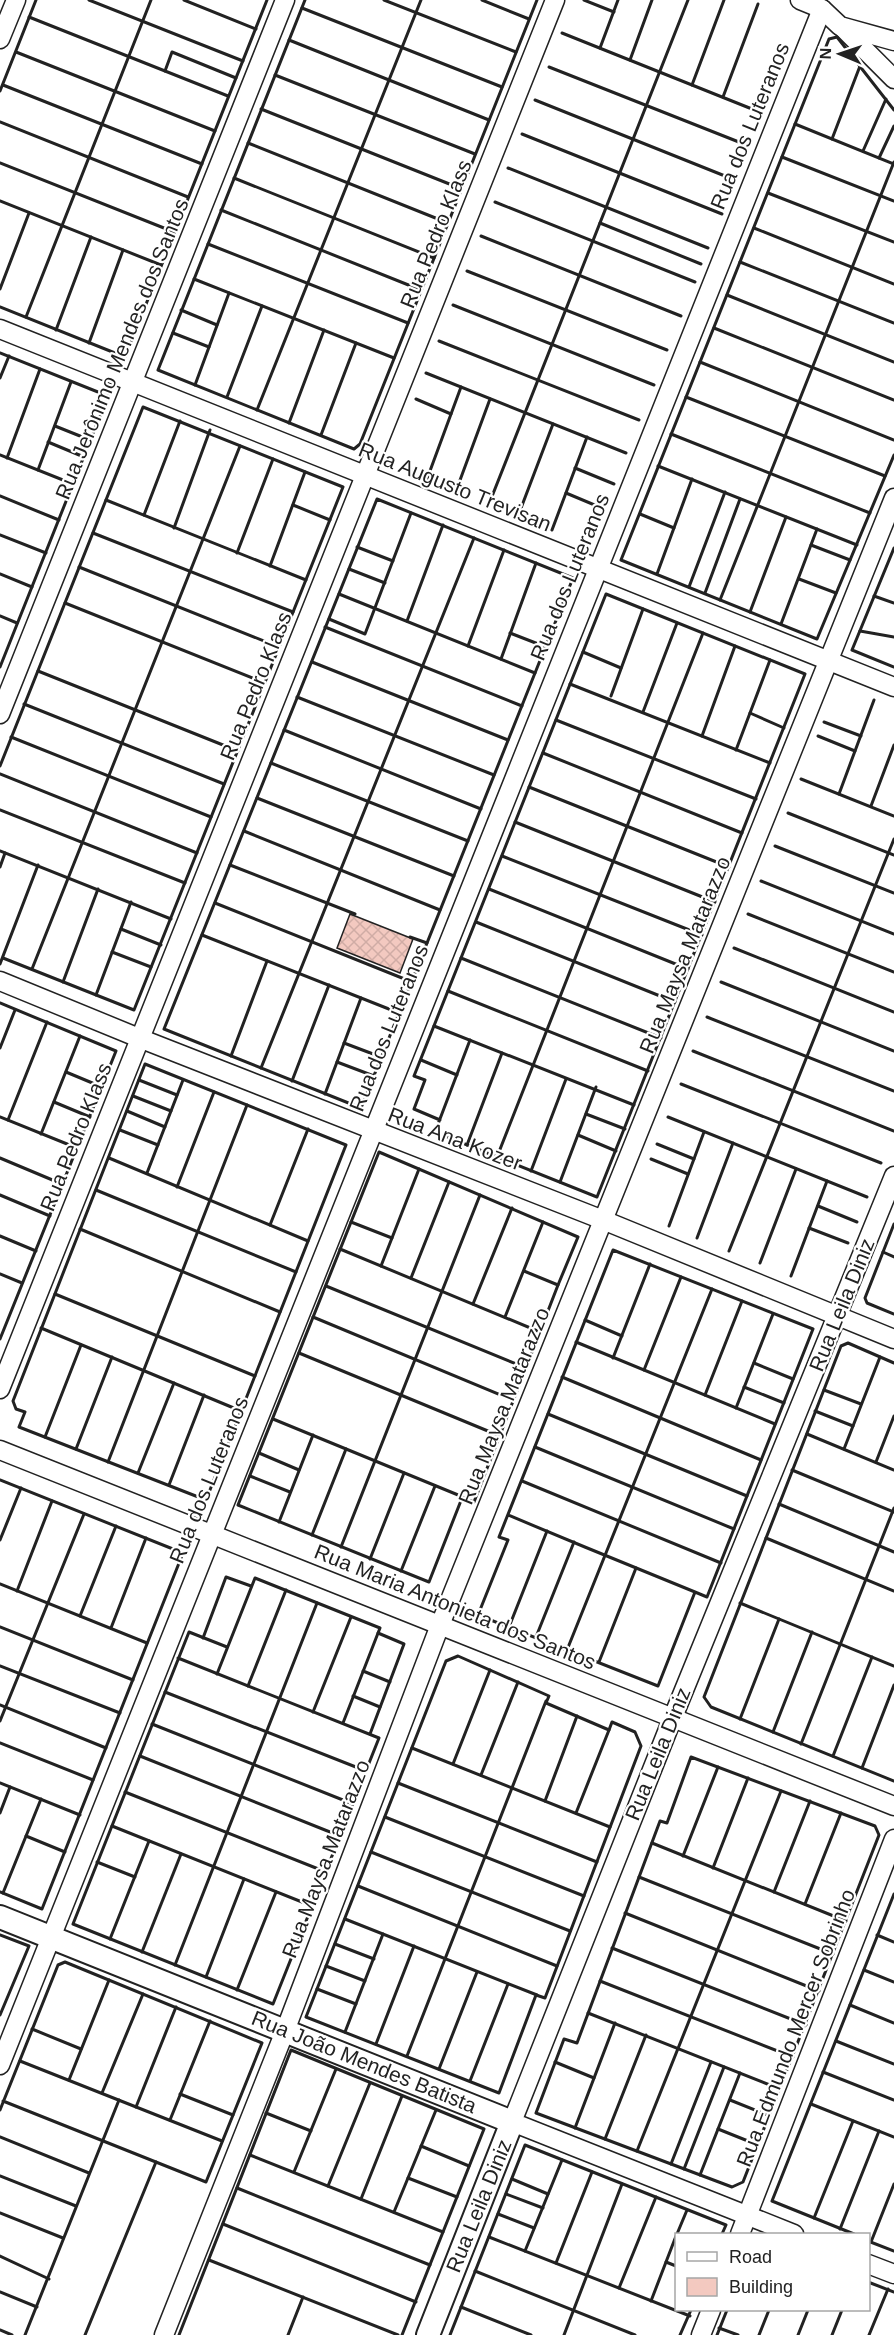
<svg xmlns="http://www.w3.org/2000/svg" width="894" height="2335" font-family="Helvetica,sans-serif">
<defs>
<pattern id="building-cross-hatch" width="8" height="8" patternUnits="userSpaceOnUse" patternTransform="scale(1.5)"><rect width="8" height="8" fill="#f3c9c0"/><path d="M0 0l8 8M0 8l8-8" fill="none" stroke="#d0aca5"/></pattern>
</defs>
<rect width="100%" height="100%" fill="#fff"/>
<polygon fill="url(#building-cross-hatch)" stroke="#222" stroke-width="1.5" points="350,914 413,939 400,973 337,948"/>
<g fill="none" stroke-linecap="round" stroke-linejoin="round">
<defs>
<g id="minor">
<polyline points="800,0 822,9 840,26 894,41"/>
<polyline points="842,27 894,79"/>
<polyline points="0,39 16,0"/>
<polyline points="0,329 894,687"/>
<polyline points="0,714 285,0"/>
<polyline points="0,981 139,1038 603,1220 894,1339"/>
<polyline points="0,1389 555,0"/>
<polyline points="0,1450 894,1806"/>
<polyline points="0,2065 822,9"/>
<polyline points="740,2234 894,1839"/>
<polyline points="794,2234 512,2122 673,1717 894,1176"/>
<polyline points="868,2264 894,2274"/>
<polyline points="164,2335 285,2031 440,1625 894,498"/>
<polyline points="701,2335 711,2310"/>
</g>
<polyline id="tertiary" points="0,1917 512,2122 428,2335"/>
</defs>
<use href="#minor" stroke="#222" stroke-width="21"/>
<use href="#tertiary" stroke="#222" stroke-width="26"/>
<use href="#minor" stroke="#fff" stroke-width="18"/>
<use href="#tertiary" stroke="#fff" stroke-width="22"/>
<g stroke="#222" stroke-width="3">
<polyline points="89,0 243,61"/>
<polyline points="184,0 256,29"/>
<polyline points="305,0 158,370 354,449 360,444 537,0"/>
<polyline points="384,0 516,52"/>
<polyline points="482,0 529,19"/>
<polyline points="584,0 614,12"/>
<polyline points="302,8 502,87"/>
<polyline points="29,17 228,96"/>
<polyline points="562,33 762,113"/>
<polyline points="289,40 489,120"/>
<polyline points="600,48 618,0"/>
<polyline points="16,52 215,131"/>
<polyline points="630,60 652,0"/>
<polyline points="549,67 749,146"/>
<polyline points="165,71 172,52 236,78"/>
<polyline points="275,75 475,154"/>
<polyline points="3,85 202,164"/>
<polyline points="692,85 724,0"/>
<polyline points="0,91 36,0"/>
<polyline points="723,97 758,4"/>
<polyline points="535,100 735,180"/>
<polyline points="261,109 462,189"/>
<polyline points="894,110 837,37 829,39 621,560 817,639 894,455"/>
<polyline points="0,122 188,197"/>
<polyline points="795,124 894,164"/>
<polyline points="522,134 722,214"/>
<polyline points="832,139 860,66"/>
<polyline points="248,143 448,223"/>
<polyline points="863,151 886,99"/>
<polyline points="782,157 894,201"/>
<polyline points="879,158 894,126"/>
<polyline points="0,163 174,232"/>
<polyline points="508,168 708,248"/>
<polyline points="234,178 434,258"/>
<polyline points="768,193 894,242"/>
<polyline points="0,201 161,265"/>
<polyline points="495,202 695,282"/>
<polyline points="221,210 421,290"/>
<polyline points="600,223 701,264"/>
<polyline points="754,228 894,284"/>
<polyline points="481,236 681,316"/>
<polyline points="208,244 408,323"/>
<polyline points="740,262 894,323"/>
<polyline points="467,271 667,350"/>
<polyline points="194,279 394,358"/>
<polyline points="0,289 29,213"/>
<polyline points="727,295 894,362"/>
<polyline points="453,305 654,385"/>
<polyline points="0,307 125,357 267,0"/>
<polyline points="181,310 217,325"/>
<polyline points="26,317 151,0"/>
<polyline points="714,328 894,400"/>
<polyline points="56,330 91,237"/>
<polyline points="173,333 209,347"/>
<polyline points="439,341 639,420"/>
<polyline points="89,343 123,250"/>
<polyline points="0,353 108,396 0,667"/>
<polyline points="700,362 894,440"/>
<polyline points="426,373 626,453"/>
<polyline points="0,378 9,356"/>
<polyline points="195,385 229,293"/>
<polyline points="227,397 262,306"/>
<polyline points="686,397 885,476"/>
<polyline points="416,399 451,414"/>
<polyline points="257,410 421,0"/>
<polyline points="289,423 324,330"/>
<polyline points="55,426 90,440"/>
<polyline points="671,434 870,513"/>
<polyline points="321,435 356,343"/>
<polyline points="48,442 84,457"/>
<polyline points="0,455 73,484"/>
<polyline points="7,458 40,369"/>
<polyline points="658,466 857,545"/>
<polyline points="575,468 614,484"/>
<polyline points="38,470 71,382"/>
<polyline points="427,479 461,387"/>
<polyline points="456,491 490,399"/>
<polyline points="566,493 604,509"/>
<polyline points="0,496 59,520"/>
<polygon points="377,499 573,578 361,1108 164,1029"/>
<polyline points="106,500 306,580"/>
<polyline points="489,504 688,0"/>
<polyline points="293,505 330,520"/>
<polyline points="640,514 674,528"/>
<polyline points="144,515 180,421"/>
<polyline points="518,516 553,424"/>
<polyline points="174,528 210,430"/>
<polyline points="552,530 587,437"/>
<polyline points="93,533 293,612"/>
<polyline points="0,535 46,553"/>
<polyline points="811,545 850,560"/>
<polyline points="357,547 393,561"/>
<polyline points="894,548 852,650 894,667"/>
<polyline points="237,553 273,459"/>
<polyline points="270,566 305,472"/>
<polyline points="79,567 279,647"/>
<polyline points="349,569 385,583"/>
<polyline points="0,574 32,587"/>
<polyline points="657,574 692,479"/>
<polyline points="799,579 836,593"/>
<polyline points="689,587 725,492"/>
<polyline points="705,593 740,499"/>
<polyline points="339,594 535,673"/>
<polyline points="874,596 894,603"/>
<polyline points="720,600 894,162"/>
<polyline points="65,603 265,683"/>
<polyline points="750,612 786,517"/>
<polyline points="0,616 17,623"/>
<polyline points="329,619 365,634 411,513"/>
<polyline points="407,621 443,525"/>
<polyline points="781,624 817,529"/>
<polyline points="325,627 522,706"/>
<polyline points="860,631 894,637"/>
<polyline points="510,633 546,647"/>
<polyline points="468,646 504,550"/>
<polyline points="583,652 621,668"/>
<polyline points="501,659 536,563"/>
<polyline points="312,662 508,740"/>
<polyline points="38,671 238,751"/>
<polyline points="570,684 770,763"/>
<polyline points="611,696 643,609"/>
<polyline points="297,697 494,775"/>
<polyline points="24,704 224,784"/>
<polyline points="643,712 677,623"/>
<polyline points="750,713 784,728"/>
<polyline points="556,720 756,799"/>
<polyline points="824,722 861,736"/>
<polyline points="284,730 481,809"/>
<polyline points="702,736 735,646"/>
<polyline points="818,736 855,751"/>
<polyline points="11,737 211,817"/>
<polyline points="736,750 770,660"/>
<polyline points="543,753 742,833"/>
<polyline points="271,763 468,841"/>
<polyline points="0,766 143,407 343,487 134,1010 3,958"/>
<polyline points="0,774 197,853"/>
<polyline points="801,779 894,816"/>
<polyline points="529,787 729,867"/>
<polyline points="839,794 874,700"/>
<polyline points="257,798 454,876"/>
<polyline points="871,806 894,745"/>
<polyline points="0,810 185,883"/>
<polyline points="788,813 894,855"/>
<polyline points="515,822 715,902"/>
<polyline points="244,831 440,910"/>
<polyline points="775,846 894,893"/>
<polyline points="0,851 171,919"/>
<polyline points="502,856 702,935"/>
<polyline points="230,865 355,914"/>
<polyline points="0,867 5,853"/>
<polyline points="761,881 894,934"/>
<polyline points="489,889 688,969"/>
<polyline points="215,903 412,982"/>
<polyline points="748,914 894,972"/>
<polyline points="476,922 675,1002"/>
<polyline points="121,929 161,945"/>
<polyline points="202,935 399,1013"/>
<polyline points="410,937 427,943"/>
<polyline points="734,948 894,1012"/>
<polyline points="112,952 151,967"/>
<polyline points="461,958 661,1038"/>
<polyline points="0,964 38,865"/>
<polyline points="32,969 240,446"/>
<polyline points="63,982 98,889"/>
<polyline points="721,982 894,1051"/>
<polyline points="448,991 648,1071"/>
<polyline points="96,995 131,902"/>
<polyline points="0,1003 116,1051 0,1339"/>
<polyline points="707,1017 894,1091"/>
<polyline points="434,1026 634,1105"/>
<polyline points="344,1043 381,1057"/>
<polyline points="0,1048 15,1010"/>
<polyline points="693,1051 894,1131"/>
<polyline points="231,1056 267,961"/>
<polyline points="421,1060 457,1075"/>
<polyline points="337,1062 374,1076"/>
<polygon points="145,1064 346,1145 206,1500 19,1427 25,1412 16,1409 13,1401"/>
<polyline points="261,1068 474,538"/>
<polyline points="66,1072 102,1087"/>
<polyline points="139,1080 177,1095"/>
<polyline points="292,1081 329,985"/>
<polyline points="681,1084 881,1163"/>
<polyline points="325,1094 361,998"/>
<polyline points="133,1096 171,1111"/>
<polyline points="54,1102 90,1117"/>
<polyline points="127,1111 165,1127"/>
<polyline points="586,1114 625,1129"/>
<polyline points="0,1117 77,1148"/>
<polyline points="668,1117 867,1197"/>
<polyline points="8,1120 47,1022"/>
<polyline points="440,1120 414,1109 425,1080 414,1076 606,594 805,674 597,1197 435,1132 470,1040"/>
<polyline points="120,1130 158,1145"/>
<polyline points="41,1134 80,1036"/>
<polyline points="578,1135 616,1151"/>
<polyline points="657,1144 694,1159"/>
<polyline points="467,1145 502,1053"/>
<polygon points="379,1152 578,1237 558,1285 474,1502 462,1498 429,1582 238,1505"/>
<polyline points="497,1157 703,633"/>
<polyline points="0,1158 62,1184"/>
<polyline points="109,1158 308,1241"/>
<polyline points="651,1159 688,1174"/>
<polyline points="531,1171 566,1079"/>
<polyline points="147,1173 183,1080"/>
<polyline points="560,1182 596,1087"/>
<polyline points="177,1187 214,1092"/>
<polyline points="96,1190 296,1272"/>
<polyline points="0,1195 50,1216"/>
<polyline points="818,1206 857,1222"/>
<polyline points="351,1222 392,1238"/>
<polyline points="894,1224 865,1298 867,1303 894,1314"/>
<polyline points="270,1225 308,1129"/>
<polyline points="669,1226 704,1132"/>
<polyline points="809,1228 848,1243"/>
<polyline points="80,1229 280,1312"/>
<polyline points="0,1236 36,1251"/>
<polyline points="697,1238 733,1143"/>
<polyline points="340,1249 540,1332"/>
<polyline points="729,1251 894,839"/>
<polyline points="883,1252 894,1257"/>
<polyline points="760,1263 796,1169"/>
<polyline points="381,1266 419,1169"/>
<polyline points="524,1271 558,1285"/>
<polyline points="0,1274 22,1283"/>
<polyline points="791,1276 827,1181"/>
<polyline points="411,1278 449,1182"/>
<polyline points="326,1286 526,1368"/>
<polyline points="55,1294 255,1376"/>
<polyline points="473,1304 512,1208"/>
<polyline points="313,1317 513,1400"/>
<polyline points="505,1317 543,1222"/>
<polyline points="585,1320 622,1336"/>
<polyline points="41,1328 241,1411"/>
<polyline points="576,1342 775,1424"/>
<polyline points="299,1353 500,1436"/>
<polyline points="613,1358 650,1264"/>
<polyline points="754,1363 793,1379"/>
<polyline points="894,1363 848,1343 841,1346 704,1697 711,1707 894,1781"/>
<polyline points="644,1370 681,1277"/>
<polyline points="562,1377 761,1460"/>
<polyline points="744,1387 784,1403"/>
<polyline points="824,1390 861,1404"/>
<polyline points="705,1395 742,1301"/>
<polyline points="736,1408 773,1314"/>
<polyline points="815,1411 853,1426"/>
<polyline points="548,1414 747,1496"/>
<polyline points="273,1419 463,1497"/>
<polyline points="807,1434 894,1470"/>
<polyline points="45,1437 81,1345"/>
<polyline points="535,1447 734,1529"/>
<polyline points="76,1449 112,1357"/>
<polyline points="844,1449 880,1357"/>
<polyline points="259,1453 299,1470"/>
<polyline points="108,1462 247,1105"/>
<polyline points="876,1462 894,1416"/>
<polyline points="792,1470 894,1512"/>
<polyline points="138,1473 174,1383"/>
<polyline points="250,1476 290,1492"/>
<polyline points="0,1480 183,1553 42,1909 0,1892"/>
<polyline points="522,1481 721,1563"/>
<polyline points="169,1485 204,1395"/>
<polyline points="779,1504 894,1552"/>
<path d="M 508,1515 C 570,1541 633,1567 695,1592 L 707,1597 L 813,1329 L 613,1250 L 499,1537 L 508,1540 L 478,1615 L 658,1686 L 695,1592"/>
<polyline points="279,1522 313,1435"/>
<polyline points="312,1535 346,1449"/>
<polyline points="766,1538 894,1591"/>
<polyline points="0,1540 21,1488"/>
<polyline points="341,1547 480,1195"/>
<polyline points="370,1559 404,1473"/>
<polyline points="401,1571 435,1486"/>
<polyline points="0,1584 147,1643"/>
<polyline points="17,1591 52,1501"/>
<polyline points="740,1603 894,1666"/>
<polyline points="80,1616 116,1526"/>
<polyline points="0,1627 133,1680"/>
<polyline points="509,1627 547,1531"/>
<polyline points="111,1628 146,1538"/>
<polyline points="536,1637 574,1542"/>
<polyline points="203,1638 226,1577 251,1586"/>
<polyline points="567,1650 712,1289"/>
<polygon points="458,1656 549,1696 546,1703 609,1730 612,1722 635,1732 641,1746 545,1998 536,1995 499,2093 306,2017 446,1661"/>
<polyline points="178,1658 379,1738 273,2004 73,1924 189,1632 227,1647"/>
<polyline points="599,1662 636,1568"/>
<polyline points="0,1666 120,1713"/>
<polyline points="363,1671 390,1682"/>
<polyline points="217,1674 255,1578 380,1628 343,1723"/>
<polyline points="248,1686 286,1590"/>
<polyline points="165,1692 366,1771"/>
<polyline points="353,1696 380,1707"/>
<polyline points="0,1705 106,1748"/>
<polyline points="313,1712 351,1617"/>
<polyline points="740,1719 779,1619"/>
<polyline points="0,1721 84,1514"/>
<polyline points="152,1724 353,1804"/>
<polyline points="773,1732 812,1632"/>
<polyline points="370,1734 404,1644 378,1633"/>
<polyline points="0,1743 93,1780"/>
<polyline points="801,1744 894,1508"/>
<polyline points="412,1748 610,1827"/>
<polyline points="140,1756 340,1836"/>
<polyline points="833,1756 872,1657"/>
<polygon points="691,1757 875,1826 879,1835 743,2182 732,2187 536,2113 564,2039 577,2043 660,1821 667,1823"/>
<polyline points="453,1764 490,1670"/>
<polyline points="862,1768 894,1685"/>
<polyline points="481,1775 518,1682"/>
<polyline points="0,1783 80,1815"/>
<polyline points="398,1783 597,1862"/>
<polyline points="125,1792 326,1872"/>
<polyline points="545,1801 577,1716"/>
<polyline points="0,1813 10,1787"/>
<polyline points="576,1813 609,1730"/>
<polyline points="385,1817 584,1896"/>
<polyline points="112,1826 312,1906"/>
<polyline points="26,1836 65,1852"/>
<polyline points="652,1843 846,1921"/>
<polyline points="371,1852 570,1931"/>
<polyline points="683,1856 718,1767"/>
<polyline points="97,1862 135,1877"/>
<polyline points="713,1868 748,1778"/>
<polyline points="639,1877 833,1954"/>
<polyline points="358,1886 557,1966"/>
<polyline points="774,1892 810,1801"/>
<polyline points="3,1893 41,1799"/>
<polyline points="805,1904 841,1813"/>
<polyline points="625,1913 819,1991"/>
<polyline points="345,1919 537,1995"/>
<polyline points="0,1935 29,1946 0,2015"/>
<polyline points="877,1935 894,1942"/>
<polyline points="110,1939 149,1841"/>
<polyline points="335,1944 374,1959"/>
<polyline points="612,1948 806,2025"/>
<polyline points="142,1952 181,1854"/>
<polyline points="175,1965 317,1603"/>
<polyline points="326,1966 365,1981"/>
<polyline points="864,1970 894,1982"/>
<polyline points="206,1977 244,1879"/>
<polyline points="600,1981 793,2057"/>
<polyline points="317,1989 356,2004"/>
<polyline points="237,1990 276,1892"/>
<polyline points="850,2005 894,2023"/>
<polyline points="588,2013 780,2089"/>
<polyline points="32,2029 81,2049"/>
<polyline points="345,2032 383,1934"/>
<polyline points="836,2041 894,2064"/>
<polyline points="376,2044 414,1946"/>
<polyline points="407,2056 546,1701"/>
<polyline points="20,2061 222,2141"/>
<polyline points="555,2062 594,2078"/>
<polyline points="439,2069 477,1972"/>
<polyline points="823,2072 894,2100"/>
<polyline points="69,2080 109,1980"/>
<polyline points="470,2081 508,1984"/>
<polyline points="102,2093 143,1994"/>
<polyline points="180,2094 233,2115"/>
<polyline points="730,2100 770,2116"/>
<polyline points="811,2104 894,2137"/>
<polyline points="136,2107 176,2007"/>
<polyline points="0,2110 58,1965 65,1962 262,2043 206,2182 3,2101"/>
<polyline points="266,2113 311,2131"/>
<polyline points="170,2120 210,2021"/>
<polyline points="575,2128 615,2023"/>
<polyline points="718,2129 758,2145"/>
<polyline points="0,2137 89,2173"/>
<polyline points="605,2139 646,2035"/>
<polyline points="421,2146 469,2166"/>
<polyline points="637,2151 781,1791"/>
<polyline points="250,2155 443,2232"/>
<polyline points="671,2164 711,2062"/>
<polyline points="684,2169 724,2067"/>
<polyline points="294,2172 336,2069"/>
<polyline points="700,2175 740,2073"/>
<polyline points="0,2176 76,2206"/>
<polyline points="408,2178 457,2197"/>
<polyline points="512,2179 548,2194"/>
<polyline points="328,2186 370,2083"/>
<polyline points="237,2188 430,2265"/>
<polyline points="506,2194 543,2208"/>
<polyline points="361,2199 402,2096"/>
<polyline points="394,2212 436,2110"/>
<polyline points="0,2213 63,2238"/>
<polyline points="498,2214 534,2228"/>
<polyline points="814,2218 853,2121"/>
<polyline points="223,2224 416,2302"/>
<polyline points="840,2229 879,2131"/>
<polyline points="677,2234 687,2210"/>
<polyline points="854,2234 772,2201 894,1894"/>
<polyline points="489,2237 690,2316"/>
<polyline points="868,2241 894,2251"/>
<polyline points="871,2242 894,2184"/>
<polyline points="525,2251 562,2160"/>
<polyline points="0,2256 49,2279"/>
<polyline points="209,2260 398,2335"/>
<polyline points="666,2262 676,2266"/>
<polyline points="556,2263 592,2172"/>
<polyline points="475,2271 635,2335"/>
<polyline points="868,2282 894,2292"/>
<polyline points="619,2288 656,2197"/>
<polyline points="0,2292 37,2307"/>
<polyline points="651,2301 676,2236"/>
<polyline points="461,2307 531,2335"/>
<polyline points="719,2328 738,2335"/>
<polyline points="0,2330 12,2335"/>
<polyline points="25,2335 119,2100"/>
<polyline points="85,2335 156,2162"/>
<polyline points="179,2335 291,2050 484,2129 402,2335"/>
<polyline points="288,2335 303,2297"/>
<polyline points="450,2335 525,2145 726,2225 722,2234"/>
<polyline points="564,2335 622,2184"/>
<polyline points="680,2335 691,2310"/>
<polyline points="717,2335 727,2310"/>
<polyline points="759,2335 769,2310"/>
<polyline points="798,2335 808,2310"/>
<polyline points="832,2335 842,2310"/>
<polyline points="869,2335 888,2289"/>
</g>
</g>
<g text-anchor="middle" stroke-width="4.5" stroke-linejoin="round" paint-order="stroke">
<g font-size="21" fill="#222" stroke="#fff">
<text transform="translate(750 126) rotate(-68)" y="7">Rua dos Luteranos</text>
<text transform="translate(436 234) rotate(-68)" y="7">Rua Pedro Klass</text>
<text transform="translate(122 349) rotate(-68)" y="7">Rua Jerônimo Mendes dos Santos</text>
<text transform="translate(455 487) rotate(22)" y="7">Rua Augusto Trevisan</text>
<text transform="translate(570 577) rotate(-68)" y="7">Rua dos Luteranos</text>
<text transform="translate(256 686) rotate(-68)" y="7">Rua Pedro Klass</text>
<text transform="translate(685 955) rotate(-68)" y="7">Rua Maysa Matarazzo</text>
<text transform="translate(389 1028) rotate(-68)" y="7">Rua dos Luteranos</text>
<text transform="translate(76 1137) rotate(-68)" y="7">Rua Pedro Klass</text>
<text transform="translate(455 1139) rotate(21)" y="7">Rua Ana Kozer</text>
<text transform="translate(842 1305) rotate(-68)" y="7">Rua Leila Diniz</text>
<text transform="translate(504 1406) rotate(-68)" y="7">Rua Maysa Matarazzo</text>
<text transform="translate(209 1480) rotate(-68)" y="7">Rua dos Luteranos</text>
<text transform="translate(455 1607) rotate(22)" y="7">Rua Maria Antonieta dos Santos</text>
<text transform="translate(658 1754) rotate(-68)" y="7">Rua Leila Diniz</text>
<text transform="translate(326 1859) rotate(-69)" y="7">Rua Maysa Matarazzo</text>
<text transform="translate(796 2028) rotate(-69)" y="7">Rua Edmundo Mercer Sobrinho</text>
<text transform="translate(364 2062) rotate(22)" y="7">Rua João Mendes Batista</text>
<text transform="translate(479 2206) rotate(-68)" y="7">Rua Leila Diniz</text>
</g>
</g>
<rect x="675" y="2233" width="195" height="78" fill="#ffffff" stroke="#a7a7a7" stroke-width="1.5"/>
<rect x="687" y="2252" width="30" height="9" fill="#ffffff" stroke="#a7a7a7" stroke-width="1.5"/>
<text x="729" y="2263" font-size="18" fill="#222222">Road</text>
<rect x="687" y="2278" width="30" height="18" fill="#f3c9c0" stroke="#a7a7a7" stroke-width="1.5"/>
<text x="729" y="2293" font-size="18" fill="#222222">Building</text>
<g transform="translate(840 54) rotate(272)" stroke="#ffffff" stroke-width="4.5" paint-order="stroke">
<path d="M0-4.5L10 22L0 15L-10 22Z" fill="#222222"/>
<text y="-9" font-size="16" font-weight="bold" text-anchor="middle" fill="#222222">N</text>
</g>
</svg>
